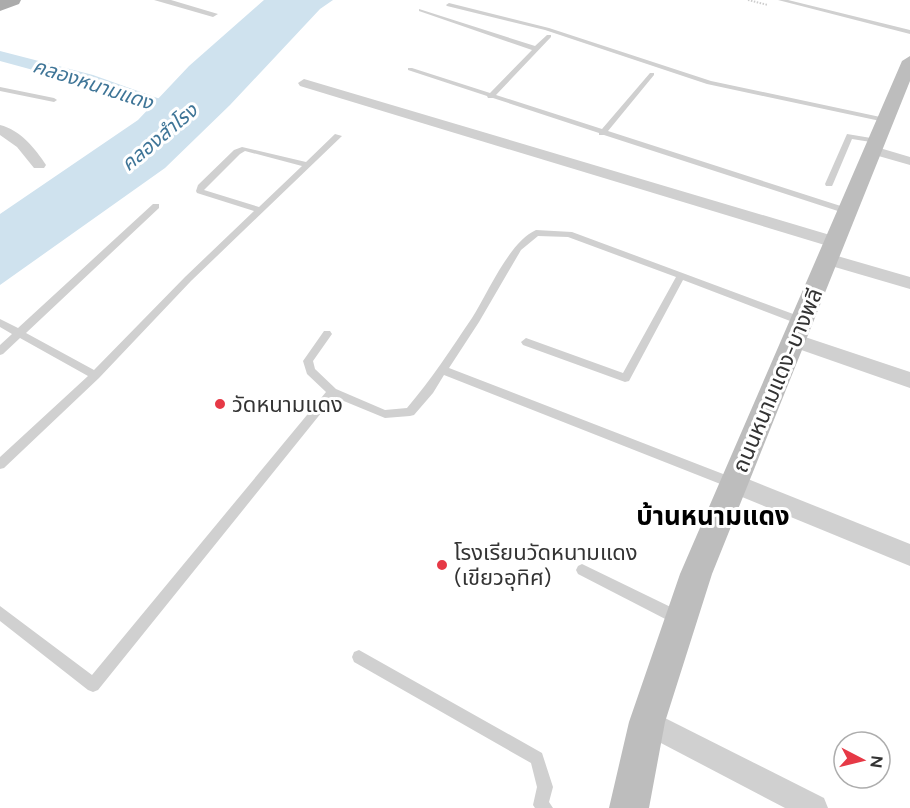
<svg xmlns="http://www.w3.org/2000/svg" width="910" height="808" font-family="Figtree,'Noto Sans Thai',sans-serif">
<rect width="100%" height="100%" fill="#fff"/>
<polygon fill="#cfe2ee" points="264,0 333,0 320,9 230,105 165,168 0,285 0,214 138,120 189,66"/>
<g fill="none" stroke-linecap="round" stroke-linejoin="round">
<polygon fill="#cfe2ee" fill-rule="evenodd" points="0,51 93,75 191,110 194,114 191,118 179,118 81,83 0,61"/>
<polyline stroke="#cdcdcd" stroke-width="2" stroke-dasharray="1.5 1.5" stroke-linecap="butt" points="748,0 768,5"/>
<g fill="#d0d0d0" fill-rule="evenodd">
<polygon points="778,0 788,0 910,30 910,34"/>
<polygon points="449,3 549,28 711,81 885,118 889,120 885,122 707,84 545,30 447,6 446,5"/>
<polygon points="419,9 535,46 547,35 551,35 551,37 496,95 602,129 650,73 654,73 654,75 608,131 850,209 851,211 847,214 844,213 604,135 599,135 599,133 493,98 488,98 487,96 408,70 408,68 412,68 490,93 532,50 419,11"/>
<polygon points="0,87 54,98 57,100 54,102 0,91"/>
<path d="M 335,134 L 342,136 L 191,281 L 99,378 L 4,468 L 0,469 L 0,457 L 88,376 L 20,338 L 3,354 L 0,355 L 0,345 L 12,334 L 0,327 L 0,319 L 18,328 L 153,204 L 159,204 L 159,208 L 26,333 L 94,370 L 185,277 L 254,211 L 197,193 L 196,191 L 198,185 L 234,150 L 242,147 L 306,162 ZM 245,151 L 302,166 L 259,207 L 204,190 L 240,154 Z"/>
<polygon points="847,134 877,139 881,141 877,143 852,139 833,184 832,186 826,186 825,184"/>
<path d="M 536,230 L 572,232 L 804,318 L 806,321 L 804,324 L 798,324 L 683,280 L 629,381 L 625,382 L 523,345 L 521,342 L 526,338 L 623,373 L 676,277 L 568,237 L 538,236 L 521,250 L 479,322 L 449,368 L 736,479 L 738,483 L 736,487 L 732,488 L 728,487 L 444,375 L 433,393 L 414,415 L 410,416 L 385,418 L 334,397 L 98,690 L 93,692 L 88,690 L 0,621 L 0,606 L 92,675 L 326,392 L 307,374 L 303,361 L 324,331 L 330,331 L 332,334 L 313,361 L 315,369 L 336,389 L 385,410 L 407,408 C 431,380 451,349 472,318 C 488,293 509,242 536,230 Z"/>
<polygon points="582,564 683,613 685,618 683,623 678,625 673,623 578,574 576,570 578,566"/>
<polygon points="359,650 542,753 553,787 549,802 553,808 535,808 533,805 537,787 531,763 354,662 352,657 354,652"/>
</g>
<g fill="#d0d0d0" fill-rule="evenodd">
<polygon points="154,0 171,0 218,14 213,17"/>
<polygon points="304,79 840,238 842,242 840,246 828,246 300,86 298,83"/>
<path d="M 0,125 C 20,130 35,148 46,165 L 44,168 L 34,168 L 17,147 L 0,135 Z"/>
<polygon points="873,146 910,157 910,165 868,153 866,150 868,147"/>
<polygon points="827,253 910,277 910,289 821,263 819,259 821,255"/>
<polygon points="793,333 910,372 910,388 787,345 784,340 787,335"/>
<polygon points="733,473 910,544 910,566 725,490 722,483 725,476"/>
<polygon points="647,709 824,798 828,808 785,808 638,731 634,722 638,713"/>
</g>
<polygon fill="#bdbdbd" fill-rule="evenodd" points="910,56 910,81 712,574 665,722 649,808 609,808 629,722 680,574 902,61"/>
<polygon fill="#ababab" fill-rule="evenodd" points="0,0 21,0 19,4 0,11"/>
</g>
<g fill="#e63946" stroke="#fff" stroke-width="2">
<circle cx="220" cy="404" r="6"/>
<circle cx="442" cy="565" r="6"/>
</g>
<g text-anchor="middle" stroke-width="6" stroke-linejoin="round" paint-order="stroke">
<g font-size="20" font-style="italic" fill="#3f7597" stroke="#fff">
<text transform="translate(93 84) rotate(18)" y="7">คลองหนามแดง</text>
<text transform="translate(159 137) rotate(-40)" y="7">คลองสำโรง</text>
</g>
<g font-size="22" fill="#333" stroke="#fff">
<text transform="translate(777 380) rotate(-67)" y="8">ถนนหนามแดง-บางพลี</text>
</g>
<g font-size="22" fill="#333" stroke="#fff" text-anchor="start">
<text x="232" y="412">วัดหนามแดง</text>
<text x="454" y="560">โรงเรียนวัดหนามแดง<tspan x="454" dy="25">(เขียวอุทิศ)</tspan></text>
</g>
<g font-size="26" font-weight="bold" fill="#000" stroke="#fff">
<text x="713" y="525">บ้านหนามแดง</text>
</g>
</g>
<g transform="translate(862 760) rotate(97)"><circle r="28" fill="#ffffff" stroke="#adadad" stroke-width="1.5"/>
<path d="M0-4.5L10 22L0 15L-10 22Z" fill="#e63946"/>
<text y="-9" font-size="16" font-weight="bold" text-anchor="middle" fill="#333333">N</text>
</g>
</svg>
